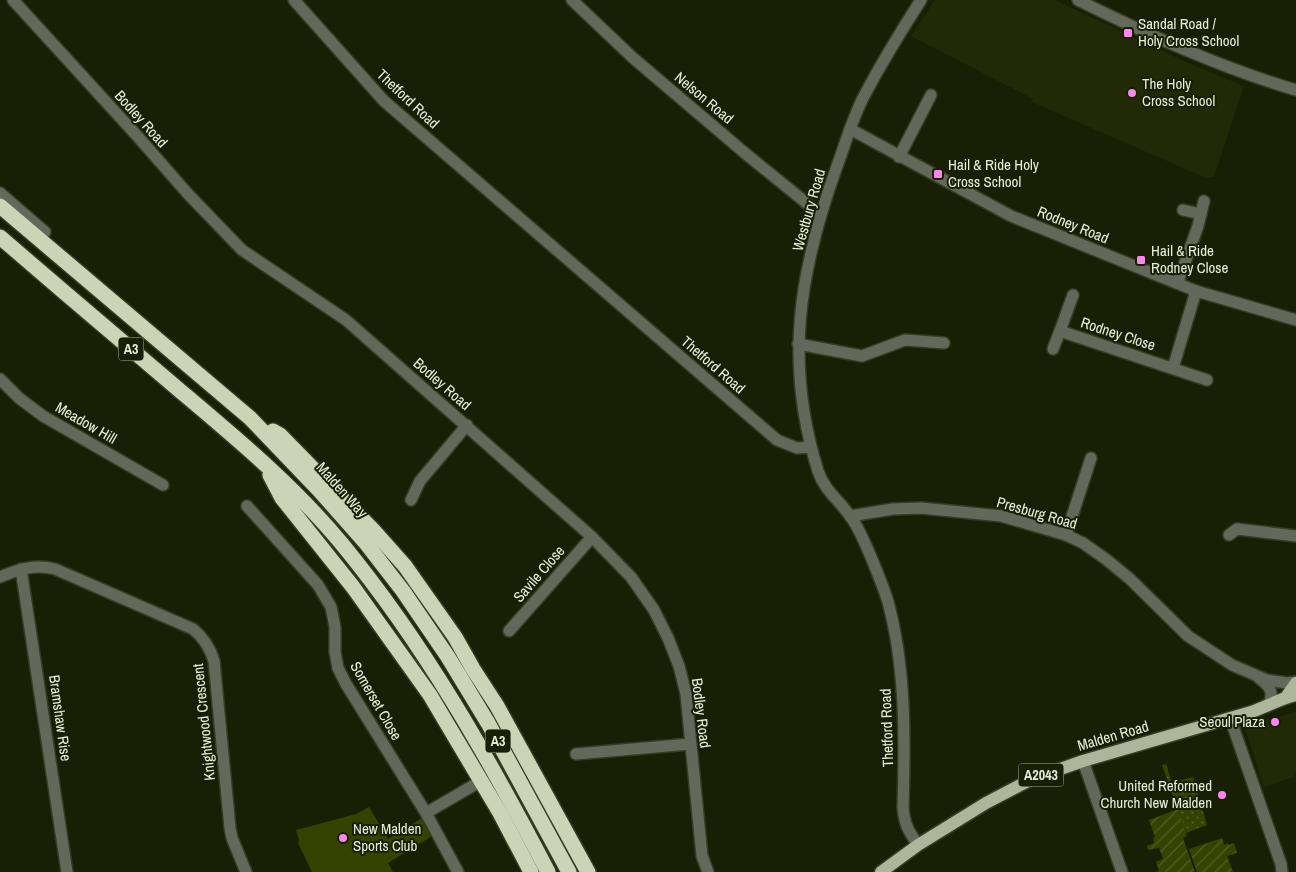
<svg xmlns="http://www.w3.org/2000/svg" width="1296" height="872" font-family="'Archivo Narrow',sans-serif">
<defs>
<pattern id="grass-dots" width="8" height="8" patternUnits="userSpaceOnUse" patternTransform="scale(1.25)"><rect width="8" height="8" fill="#364201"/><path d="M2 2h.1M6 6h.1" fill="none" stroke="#535e25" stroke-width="1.8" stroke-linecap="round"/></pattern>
<pattern id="garden-furrows" width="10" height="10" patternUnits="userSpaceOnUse" patternTransform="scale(1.25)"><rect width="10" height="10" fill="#364201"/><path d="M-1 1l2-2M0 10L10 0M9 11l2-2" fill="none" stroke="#535e25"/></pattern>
</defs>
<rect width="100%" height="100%" fill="#191f05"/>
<g fill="#212906">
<polygon points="935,0 1055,0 1186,62 1244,86 1214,177 1206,178 1032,102 1033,99 911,36"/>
<polygon points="1296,712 1296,772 1294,773 1294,777 1264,787 1244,726"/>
</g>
<polygon fill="url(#grass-dots)" points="1166,764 1172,783 1193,777 1207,825 1186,833 1162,765"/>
<polygon fill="#364201" points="369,807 388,839 422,818 432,836 388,863 393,872 312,872 298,843 299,840 296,830 356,814"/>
<g fill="url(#garden-furrows)">
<polygon points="1178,809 1187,836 1183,838 1195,872 1156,872 1159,871 1156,862 1163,859 1159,848 1148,850 1147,846 1154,843 1153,838 1155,837 1149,820"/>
<polygon points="1222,838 1224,845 1228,843 1229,845 1234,843 1237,853 1227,856 1233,872 1197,872 1189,849"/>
</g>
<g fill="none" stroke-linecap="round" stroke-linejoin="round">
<defs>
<g id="minor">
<polyline points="13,0 139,138 188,194 242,250 346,320 592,537 631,577 654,610 668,638 679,666 686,694 702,856 708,872"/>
<polyline points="294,0 384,101 777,440 797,448 811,447"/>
<polyline points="572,0 632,57 746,154 820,214"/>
<path d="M 1078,0 C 1148,35 1221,68 1296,90"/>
<polyline points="850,129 1011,216 1196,291 1296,320"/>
<polyline points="899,157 931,95"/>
<polyline points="0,193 45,232"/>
<polyline points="1183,210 1201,214"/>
<polyline points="1178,282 1198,226 1204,201"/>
<polyline points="1073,295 1060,331 1207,380"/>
<polyline points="798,344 862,356 905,340 944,343"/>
<polyline points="1053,349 1060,331"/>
<polyline points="1173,368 1196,291"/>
<polyline points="0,379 19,398 43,416 163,485"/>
<polyline points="411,500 420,481 467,425"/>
<polyline points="247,506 318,585 331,607 335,627 335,652 338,668 346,684 426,813 458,872"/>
<polyline points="850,516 893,509 921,508 1001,516 1066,535 1083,543 1107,560 1130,579 1188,636 1232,665 1267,680 1287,683 1296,682"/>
<polyline points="1066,535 1091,458"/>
<polyline points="1229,535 1237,529 1296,536"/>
<polyline points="21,569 67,872"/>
<path d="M 0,577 C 19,569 35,564 55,569 L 193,629 C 204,638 210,647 214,661 L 230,828 L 232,838 L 246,872"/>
<polyline points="509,631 592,537"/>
<path d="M 1259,678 C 1270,686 1275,693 1268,706"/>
<polyline points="1230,718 1281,864 1282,872"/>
<polyline points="576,754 690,744"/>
<polyline points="1083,761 1122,872"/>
<polyline points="426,813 481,781"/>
<path d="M 918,845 C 908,830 905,826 903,808 C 905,740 906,668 888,602 C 883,585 875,567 868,550 C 863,539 858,526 850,516 C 840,501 824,490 818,471 C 784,363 799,273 836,169 C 845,145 852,119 864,96 C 881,64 901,31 921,0"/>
</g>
<g id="major">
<polyline points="1286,697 1296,683"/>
<path d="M 881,872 L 918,845 L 986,803 L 1032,779 L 1083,761 L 1251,712 C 1266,707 1281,698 1296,695"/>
</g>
<g id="highway">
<polyline points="0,206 250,418 319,490 365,542 403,591 448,657 488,723 569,872"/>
<path d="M 0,237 C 59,288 119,339 178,389 C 236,438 294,486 342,544 C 425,645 488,757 548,872"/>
<polyline points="273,431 280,435 373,530 405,566 455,637 473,669 497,706 588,872"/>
<polyline points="270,475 282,498 353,587 430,695 500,813 531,872"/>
</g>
</defs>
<use href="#minor" stroke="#363c23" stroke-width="14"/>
<use href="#major" stroke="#363c23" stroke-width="15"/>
<use href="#highway" stroke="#363c23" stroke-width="18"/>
<use href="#minor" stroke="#64685b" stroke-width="11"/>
<use href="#major" stroke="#adb59a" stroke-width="12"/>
<use href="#highway" stroke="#cbd4b4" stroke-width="15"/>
</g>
<g fill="#f788ec" stroke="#191f05" stroke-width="2">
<rect x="1123" y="28" width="10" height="10" rx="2.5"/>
<circle cx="1132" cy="93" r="5"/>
<rect x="933" y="169" width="10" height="10" rx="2.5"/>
<rect x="1136" y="255" width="10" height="10" rx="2.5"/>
<circle cx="1275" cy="722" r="5"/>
<circle cx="1222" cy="795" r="5"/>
<circle cx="343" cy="838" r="5"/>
</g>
<g text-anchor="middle" stroke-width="4" stroke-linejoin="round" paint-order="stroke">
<g fill="#191f05" stroke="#a9af9c" stroke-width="1">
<rect x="118.5" y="337.5" width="25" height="23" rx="4"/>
<rect x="485.5" y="729.5" width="25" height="23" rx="4"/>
<rect x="1018.5" y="763.5" width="45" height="23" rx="4"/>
</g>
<g font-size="14" font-weight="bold" fill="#e7eddc">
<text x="131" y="354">A3</text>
<text x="498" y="746">A3</text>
<text x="1041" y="780">A2043</text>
</g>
<g font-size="15" fill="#e7eddc" stroke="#191f05" text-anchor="start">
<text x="1138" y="29">Sandal Road /<tspan x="1138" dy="17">Holy Cross School</tspan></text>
<text x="1142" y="89">The Holy<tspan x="1142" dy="17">Cross School</tspan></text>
<text x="948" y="170">Hail &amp; Ride Holy<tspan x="948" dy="17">Cross School</tspan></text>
<text x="1151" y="256">Hail &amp; Ride<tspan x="1151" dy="17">Rodney Close</tspan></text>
<text x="1265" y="727" text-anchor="end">Seoul Plaza</text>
<text x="1212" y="791" text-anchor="end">United Reformed<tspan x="1212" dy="17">Church New Malden</tspan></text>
<text x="353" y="834">New Malden<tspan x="353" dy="17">Sports Club</tspan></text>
</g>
<g font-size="15" fill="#e7eddc" stroke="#191f05">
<text transform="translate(704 98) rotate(40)" y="5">Nelson Road</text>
<text transform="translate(408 99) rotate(43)" y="5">Thetford Road</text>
<text transform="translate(141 119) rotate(48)" y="5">Bodley Road</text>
<text transform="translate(809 210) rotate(-74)" y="5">Westbury Road</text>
<text transform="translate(1073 225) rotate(22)" y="5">Rodney Road</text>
<text transform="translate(1118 334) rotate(18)" y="5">Rodney Close</text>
<text transform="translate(713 365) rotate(41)" y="5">Thetford Road</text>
<text transform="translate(442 384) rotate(41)" y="5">Bodley Road</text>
<text transform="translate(86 423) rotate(30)" y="5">Meadow Hill</text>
<text transform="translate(342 490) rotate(48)" y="5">Malden Way</text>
<text transform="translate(1037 513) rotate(16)" y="5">Presburg Road</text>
<text transform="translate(539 574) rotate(-49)" y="5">Savile Close</text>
<text transform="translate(376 701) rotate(60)" y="5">Somerset Close</text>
<text transform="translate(701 713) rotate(83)" y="5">Bodley Road</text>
<text transform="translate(60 718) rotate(82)" y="5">Bramshaw Rise</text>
<text transform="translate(204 722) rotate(-96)" y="5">Knightwood Crescent</text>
<text transform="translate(887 728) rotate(-92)" y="5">Thetford Road</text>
<text transform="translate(1113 736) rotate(-16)" y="5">Malden Road</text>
</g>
</g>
</svg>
